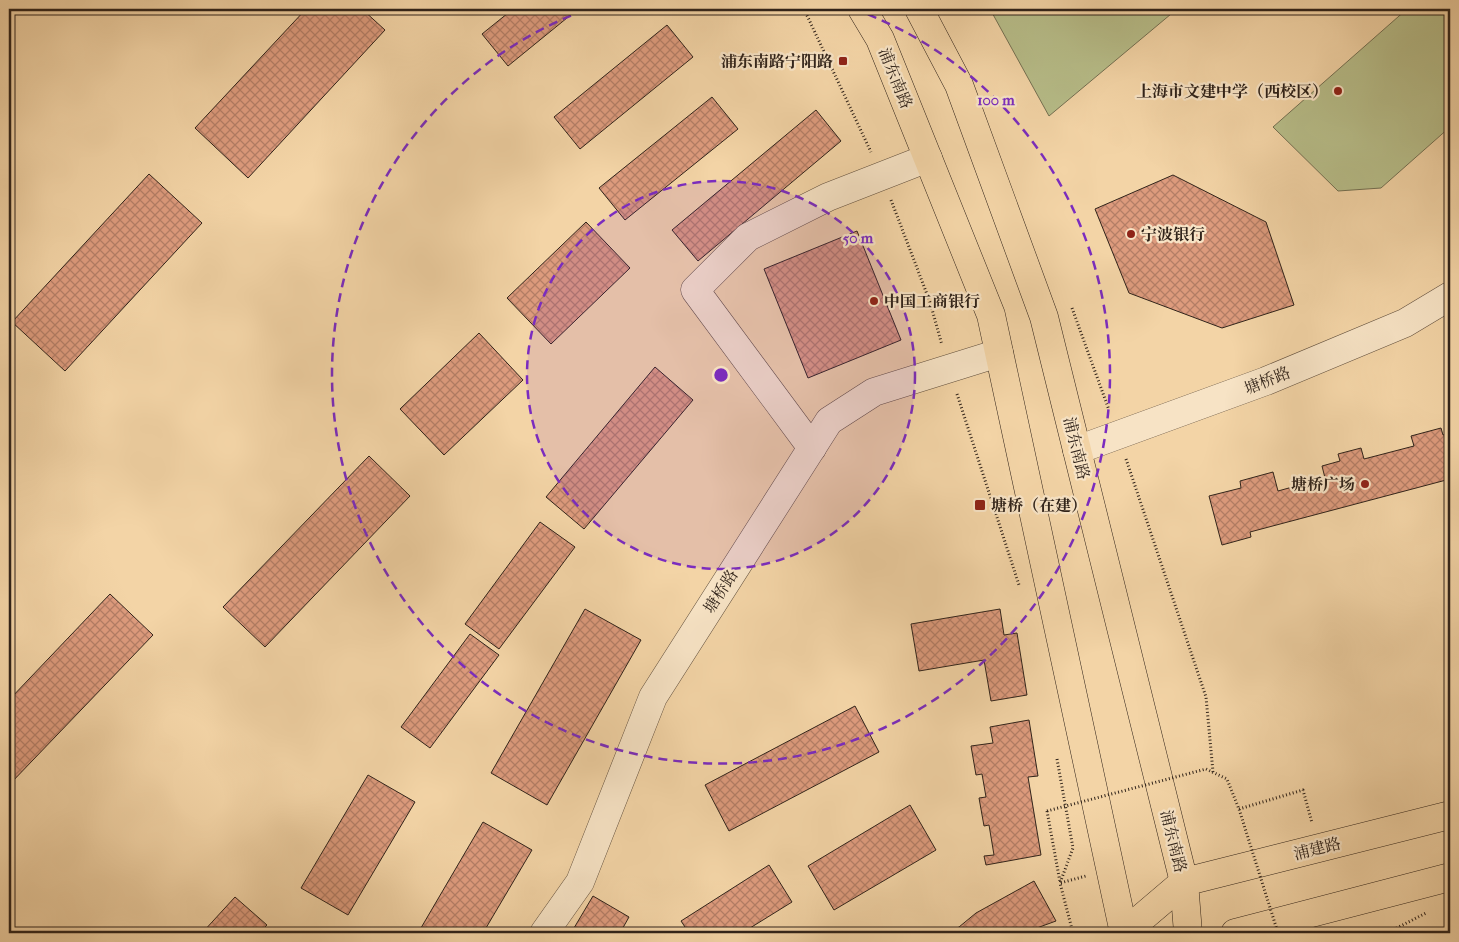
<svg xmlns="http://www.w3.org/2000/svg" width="1459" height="942" font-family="'IM FELL French Canon','Noto Serif SC',serif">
<defs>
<pattern id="building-cross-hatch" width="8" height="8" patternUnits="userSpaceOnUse" patternTransform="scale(1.25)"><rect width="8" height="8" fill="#dd9b7d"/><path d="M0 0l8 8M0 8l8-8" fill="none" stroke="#b47e66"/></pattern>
</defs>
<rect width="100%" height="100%" fill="#f3d4a6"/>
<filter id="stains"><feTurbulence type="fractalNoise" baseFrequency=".004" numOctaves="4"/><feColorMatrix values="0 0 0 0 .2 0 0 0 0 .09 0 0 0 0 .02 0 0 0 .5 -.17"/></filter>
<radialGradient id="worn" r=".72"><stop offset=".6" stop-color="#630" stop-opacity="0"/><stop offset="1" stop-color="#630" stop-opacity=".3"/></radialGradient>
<g fill="#b7bd89" stroke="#747052">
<polygon points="990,9 1177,9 1049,116"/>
<polygon points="1407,9 1450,9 1450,127 1381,188 1338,191 1273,127"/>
</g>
<g fill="url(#building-cross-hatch)" stroke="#30231a">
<polygon points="306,9 362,9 385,30 248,178 195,128"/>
<polygon points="513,9 578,9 508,66 482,34"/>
<polygon points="667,25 693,57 580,149 554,117"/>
<polygon points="712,97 738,129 625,220 599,188"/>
<polygon points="816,110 841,141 698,261 672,230"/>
<polygon points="149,174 202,223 65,371 12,322"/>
<polygon points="1173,175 1266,222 1294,305 1222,328 1129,293 1095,209"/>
<polygon points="586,222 630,268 551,344 507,298"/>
<polygon points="857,231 901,340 808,378 764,269"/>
<polygon points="479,333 523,380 444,455 400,409"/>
<polygon points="655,367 693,400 584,529 546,497"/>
<polygon points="1441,428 1443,435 1450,433 1450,479 1250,532 1251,537 1222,545 1209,496 1241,488 1240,481 1273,472 1278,491 1325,478 1322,466 1340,461 1338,454 1361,448 1364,459 1414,446 1411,436"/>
<polygon points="369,456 410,496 265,647 223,607"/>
<polygon points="540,522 575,547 499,649 465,624"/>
<polygon points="110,594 153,635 9,785 9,700"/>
<polygon points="585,609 641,640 547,805 491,773"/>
<polygon points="1000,609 1004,635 1017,633 1027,695 991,701 984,660 919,671 911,624"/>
<polygon points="470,634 499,655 430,748 401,727"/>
<polygon points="855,706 879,752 729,831 705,785"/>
<polygon points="1029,720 1038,776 1028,777 1041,855 986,865 984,856 994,855 989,825 984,826 979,798 986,797 982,774 976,775 971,746 993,743 990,727"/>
<polygon points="368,775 415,802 348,915 301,888"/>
<polygon points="910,805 936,850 834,910 808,866"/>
<polygon points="483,822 532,850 483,933 418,933"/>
<polygon points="769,865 792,902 742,933 689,933 681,921"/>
<polygon points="1034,881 1056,921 1023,933 963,933 959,927 976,913"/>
<polygon points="593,896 629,917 620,933 571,933"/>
<polygon points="235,897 267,925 259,933 202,933"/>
<polygon points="959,927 963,933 947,933"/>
</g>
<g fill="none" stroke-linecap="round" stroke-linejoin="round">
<defs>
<g id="street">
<polyline points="812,448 695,290 748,237 828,197 928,158"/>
<polyline points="1077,450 1266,381 1405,323 1450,296"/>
<polyline points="544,933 580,882 653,697 829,421 874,392 999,353"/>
</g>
<g id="primary">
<polyline points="862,9 880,39 991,315 1124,933"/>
<polyline points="919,9 959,85 1044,317 1184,882 1188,933"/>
<polyline points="1124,933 1184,882 1450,815"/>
<polyline points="1235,933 1450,877"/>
</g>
</defs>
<use href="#street" stroke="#614f3d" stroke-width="29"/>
<use href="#primary" stroke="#30231a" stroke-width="29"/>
<g stroke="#30231a" stroke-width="3" stroke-dasharray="1 2.5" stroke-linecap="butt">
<polyline points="804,9 871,152"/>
<polyline points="891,200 930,302 942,345"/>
<polyline points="1072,308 1109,410"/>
<polyline points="957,394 1019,585"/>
<polyline points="1126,459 1206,697 1213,772"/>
<polyline points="1057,759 1073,848 1060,883"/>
<polyline points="1239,809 1303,790 1312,823"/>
<polyline points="1047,811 1060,882"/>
<polyline points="1073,933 1060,883 1086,876"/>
<polyline points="1387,933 1426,913"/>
</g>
<use href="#street" stroke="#f7e3c5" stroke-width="28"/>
<use href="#primary" stroke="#f3d4a6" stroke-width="28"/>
<polyline stroke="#30231a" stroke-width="3" stroke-dasharray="1 2.5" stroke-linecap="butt" points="1047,811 1206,769 1227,779 1239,809 1278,933"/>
</g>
<circle cx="721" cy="375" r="194" fill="#7b2cbf" fill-opacity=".12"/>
<g fill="none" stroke="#7b2cbf" stroke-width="2.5" stroke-dasharray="9 6">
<circle cx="721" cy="375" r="194"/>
<path d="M854 9A389 389 0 1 1 588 9"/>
</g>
<g fill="#8f2418" stroke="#f7e3c5" stroke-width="2">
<rect x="838" y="56" width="10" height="10" rx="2.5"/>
<circle cx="1338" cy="91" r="5"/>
<circle cx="1131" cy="234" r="5"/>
<circle cx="874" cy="301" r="5"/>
<circle cx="1365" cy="484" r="5"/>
<rect x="974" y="499" width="12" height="12" rx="2.5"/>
</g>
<g text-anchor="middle" stroke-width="4.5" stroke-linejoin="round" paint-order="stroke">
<g font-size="16" font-weight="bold" fill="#30231a" stroke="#f7e3c5" text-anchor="end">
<text x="833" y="67">浦东南路宁阳路</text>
<text x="1328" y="97">上海市文建中学（西校区）</text>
<text x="1141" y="240" text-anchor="start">宁波银行</text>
<text x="884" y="307" text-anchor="start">中国工商银行</text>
<text x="1355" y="490">塘桥广场</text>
<text x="991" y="511" text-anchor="start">塘桥（在建）</text>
</g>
<g font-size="16" fill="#30231a" stroke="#f7e3c5">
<text transform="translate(896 78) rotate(68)" y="6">浦东南路</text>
<text transform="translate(1267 380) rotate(-22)" y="6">塘桥路</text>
<text transform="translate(1077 448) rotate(76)" y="6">浦东南路</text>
<text transform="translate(720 591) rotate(-57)" y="6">塘桥路</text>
<text transform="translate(1174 841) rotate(76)" y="6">浦东南路</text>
<text transform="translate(1317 848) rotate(-14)" y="6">浦建路</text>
</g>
</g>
<circle cx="721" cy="375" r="8" fill="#7b2cbf" stroke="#f7e3c5" stroke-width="2.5"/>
<g font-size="15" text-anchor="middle" font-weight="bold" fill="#7b2cbf" stroke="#f7e3c5" stroke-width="4.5" stroke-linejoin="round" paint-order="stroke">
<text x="996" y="105">100 m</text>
<text x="858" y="243">50 m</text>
</g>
<rect width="1459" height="942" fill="none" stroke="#f3d4a6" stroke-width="30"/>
<rect x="10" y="10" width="1439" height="922" fill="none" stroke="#30231a" stroke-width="2.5"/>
<rect x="15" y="15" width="1429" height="912" fill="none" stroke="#30231a"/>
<rect width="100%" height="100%" filter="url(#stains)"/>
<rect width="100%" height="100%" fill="url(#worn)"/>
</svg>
